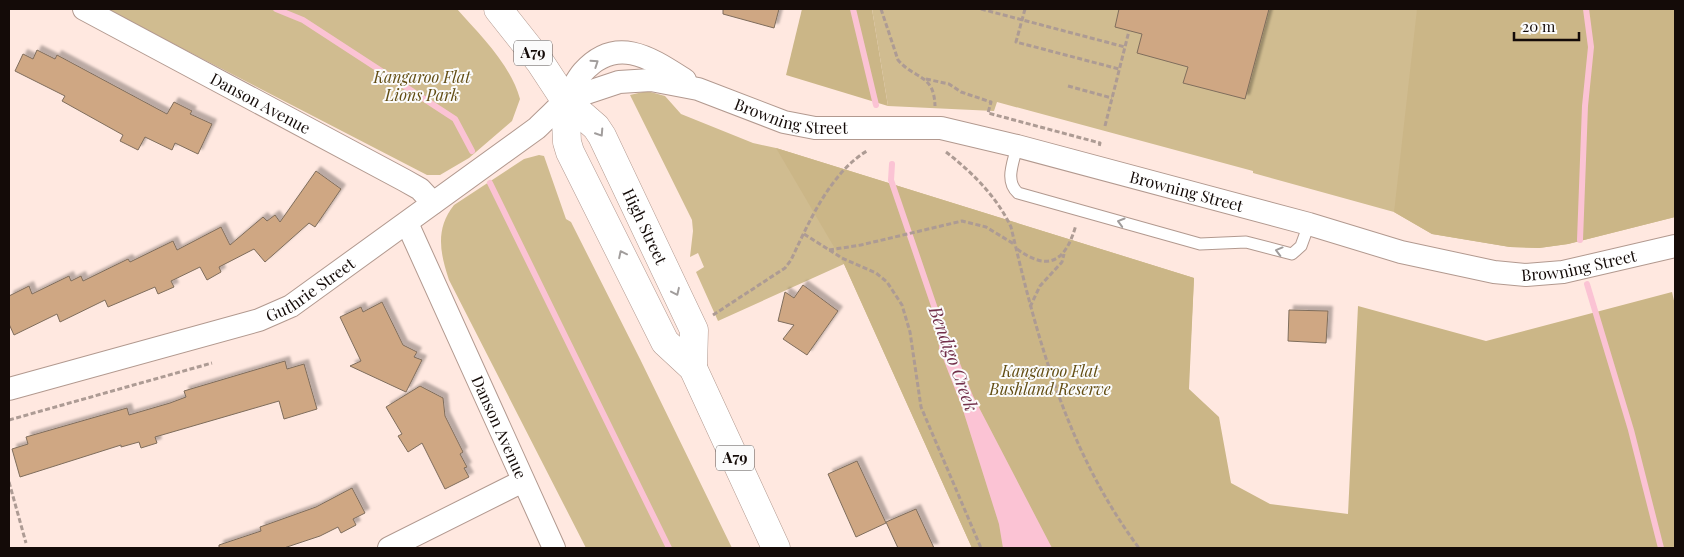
<svg xmlns="http://www.w3.org/2000/svg" width="1684" height="557" font-family="'Playfair Display',serif">
<defs>
<filter id="shadow"><feDropShadow dx="4.5" dy="-4.5" stdDeviation="1" flood-color="#0004"/></filter>
</defs>
<rect width="100%" height="100%" fill="#ffe8e0"/>
<g fill="#d0bc90">
<path d="M 106,9 L 457,9 C 480,35 511,65 520,99 L 512,121 L 469,158 L 440,175 L 427,175 Z"/>
<polygon points="872,9 1675,9 1675,217 1568,244 1539,248 1510,247 1432,234 1394,212 1253,173 1253,171 997,102 994,111 888,106"/>
<polygon points="647,91 665,96 681,114 753,143 776,148 1194,278 1180,548 972,548 844,264 718,321 696,272 704,267 698,253 690,257 693,231 692,220 630,95"/>
<path d="M 539,155 L 544,156 L 566,219 L 571,222 L 640,359 L 732,548 L 586,548 L 449,280 C 440,253 435,229 454,205 L 524,159 Z"/>
</g>
<g fill="#cbb687">
<polygon points="802,9 872,9 888,106 786,75"/>
<polygon points="1417,9 1675,9 1675,217 1568,244 1539,248 1510,247 1432,234 1394,212"/>
<polygon points="776,148 1194,278 1189,389 1219,417 1231,483 1270,504 1348,514 1358,306 1486,341 1672,292 1675,305 1675,548 1052,548 973,396 951,341 939,348 962,407 999,524 1003,548 972,548 844,264"/>
</g>
<polygon fill="#fbc3d4" points="943,335 951,341 973,396 1052,548 1003,548 999,524 962,407 939,348 940,336"/>
<g fill="none" stroke-linecap="round" stroke-linejoin="round">
<g stroke="#fbc3d4" stroke-width="6">
<polyline points="276,9 303,20 455,119 472,151"/>
<polyline points="853,9 876,105"/>
<polyline points="892,164 891,180 946,341"/>
<polyline points="490,183 669,548"/>
<polyline points="1580,240 1585,106 1591,47 1586,9"/>
<polyline points="1587,284 1631,430 1661,548"/>
</g>
</g>
<g fill="#cfa783" stroke="#7f6d5c" filter="url(#shadow)">
<polygon points="723,9 779,9 774,28 723,14"/>
<polygon points="1119,9 1269,9 1245,99 1183,83 1188,67 1137,53 1142,34 1115,27"/>
<polygon points="37,50 55,59 57,55 167,114 174,102 192,111 190,114 212,124 198,154 175,143 172,150 145,137 138,150 120,141 123,135 62,101 65,96 15,71 23,54 33,59"/>
<polygon points="316,171 341,189 315,227 309,223 265,262 254,249 219,267 221,272 207,280 200,267 171,281 174,287 158,294 155,287 108,307 105,300 60,322 57,314 14,335 9,324 9,296 29,286 32,294 69,276 71,281 81,276 83,281 128,259 130,262 173,241 177,250 221,227 230,245 263,217 267,221 275,215 280,222"/>
<polygon points="803,285 838,311 807,355 783,339 794,325 778,321 785,292 794,298"/>
<polygon points="382,302 403,345 417,352 414,357 422,360 406,392 350,366 361,361 340,317 361,307 363,312"/>
<polygon points="1289,310 1328,311 1326,343 1288,341"/>
<polygon points="285,361 287,369 304,364 317,409 284,419 279,401 155,437 157,443 141,448 139,442 121,447 121,445 20,477 12,449 28,444 26,437 127,408 129,415 170,403 186,397 184,391"/>
<polygon points="420,386 443,398 445,416 463,452 460,454 467,467 464,468 469,477 445,489 422,443 408,452 398,436 402,434 386,407"/>
<polygon points="857,461 886,523 856,537 828,474"/>
<polygon points="352,488 365,513 353,519 356,525 341,533 338,527 320,536 284,548 219,548 219,545 261,531 260,527 316,507"/>
<polygon points="916,509 934,548 898,548 886,522"/>
</g>
<g fill="none" stroke-linecap="round" stroke-linejoin="round">
<defs>
<path id="lane" d="M 1017,146 C 1014,161 1004,181 1018,193 L 1200,244 L 1246,242 L 1292,254 L 1301,246 L 1309,224"/>
<g id="street">
<path id="s1" d="M 84,9 L 404,180 L 420,189 L 433,203"/>
<path id="s2" d="M 565,100 L 619,82 L 651,80 L 698,89 L 784,122 L 815,128 L 941,128 L 1017,146 L 1309,224 L 1401,252 L 1494,272 L 1526,275 L 1563,272 L 1675,246"/>
<path id="s3" d="M 407,223 L 554,548"/>
<path id="s4" d="M 9,389 L 259,320 L 291,306 L 537,128 C 546,119 556,110 564,101 C 571,92 576,80 583,72 C 617,34 652,59 685,80"/>
<polyline points="389,548 523,481"/>
</g>
<g id="highway">
<path id="s5" d="M 498,9 L 540,62 L 565,100 L 596,127 L 602,136 L 694,330 L 693,368"/>
<polyline points="565,100 567,142 570,152 665,342 693,368 776,548"/>
</g>
</defs>
<use href="#lane" stroke="#b2998f" stroke-width="13"/>
<use href="#street" stroke="#b2998f" stroke-width="24"/>
<use href="#highway" stroke="#b2998f" stroke-width="29"/>
<g stroke="#ad9b94" stroke-width="3" stroke-dasharray="5 2.5" stroke-linecap="butt">
<path d="M 881,9 L 898,60 C 915,80 934,73 935,106"/>
<polyline points="981,9 1125,47"/>
<polyline points="1025,9 1016,42 1119,69"/>
<polyline points="926,79 949,84 961,92 991,102 988,113 1100,143 1099,147"/>
<polyline points="1068,86 1112,98"/>
<polyline points="1105,126 1129,31"/>
<path d="M 946,152 C 972,172 997,197 1011,227 C 1038,342 1068,453 1139,548"/>
<polyline points="804,234 842,258 876,273 887,282 902,305 910,332 921,407 981,548"/>
<path d="M 1017,249 C 1050,273 1066,260 1076,225"/>
<polyline points="829,250 861,245 962,221 986,227 1014,244"/>
<polyline points="1030,307 1040,286 1062,262 1064,254"/>
<path d="M 713,315 L 785,268 L 791,260 C 809,222 830,173 867,151"/>
<polyline points="9,420 212,363"/>
<polyline points="9,482 26,543"/>
</g>
<use href="#lane" stroke="#fff" stroke-width="11"/>
<use href="#street" stroke="#fff" stroke-width="22"/>
<use href="#highway" stroke="#fff" stroke-width="28"/>
</g>
<defs><path id="oneway-chevron" d="M-2-3.5L2.5 0L-2 3.5" fill="none" stroke-width="1.6" stroke-linecap="round" stroke-linejoin="round" transform="scale(1.25)"/></defs>
<g stroke="#a19d9c">
<use href="#oneway-chevron" transform="translate(595 63) rotate(-34)"/>
<use href="#oneway-chevron" transform="translate(600 133) rotate(57)"/>
<use href="#oneway-chevron" transform="translate(1121 222) rotate(-164)"/>
<use href="#oneway-chevron" transform="translate(1279 251) rotate(-165)"/>
<use href="#oneway-chevron" transform="translate(622 254) rotate(-116)"/>
<use href="#oneway-chevron" transform="translate(676 292) rotate(65)"/>
</g>
<g text-anchor="middle" stroke-width="4" stroke-linejoin="round" paint-order="stroke">
<g fill="#fbfbfb" stroke="#595351" stroke-width="1">
<rect x="514" y="40.5" width="38" height="25" rx="4"/>
<rect x="716" y="445.5" width="38" height="25" rx="4"/>
</g>
<g font-size="15" font-weight="bold" fill="#140b08">
<text x="533" y="58">A79</text>
<text x="735" y="463">A79</text>
</g>
<g font-size="16" font-style="italic" fill="#624d13" stroke="#fbfbfb">
<text x="422" y="83">Kangaroo Flat<tspan x="422" dy="18">Lions Park</tspan></text>
<text x="1050" y="377">Kangaroo Flat<tspan x="1050" dy="18">Bushland Reserve</tspan></text>
</g>
<g font-size="16" fill="#140b08" stroke="#fbfbfb">
<text dy="6" stroke="none"><textPath href="#s1" startOffset="200">Danson Avenue</textPath></text>
<text dy="6" stroke="none"><textPath href="#s2" startOffset="235">Browning Street</textPath></text>
<text dy="6" stroke="none"><textPath href="#s2" startOffset="640">Browning Street</textPath></text>
<text dy="6" stroke="none"><textPath href="#s5" startOffset="265">High Street</textPath></text>
<text dy="6" stroke="none"><textPath href="#s2" startOffset="1044">Browning Street</textPath></text>
<text dy="6" stroke="none"><textPath href="#s4" startOffset="319">Guthrie Street</textPath></text>
<text dy="6" stroke="none"><textPath href="#s3" startOffset="224">Danson Avenue</textPath></text>
</g>
<g font-size="18" font-style="italic" fill="#72304a" stroke="#fbfbfb">
<text transform="translate(953 359) rotate(70)" y="6">Bendigo Creek</text>
</g>
</g>
<rect width="1684" height="557" fill="none" stroke="#140b08" stroke-width="20"/>
<path d="M1514 32v8h65v-8" fill="none" stroke="#140b08" stroke-width="2.5"/>
<text x="1522" y="32" font-size="15" fill="#140b08" stroke="#fbfbfb" stroke-width="4" paint-order="stroke">20 m</text>
</svg>
